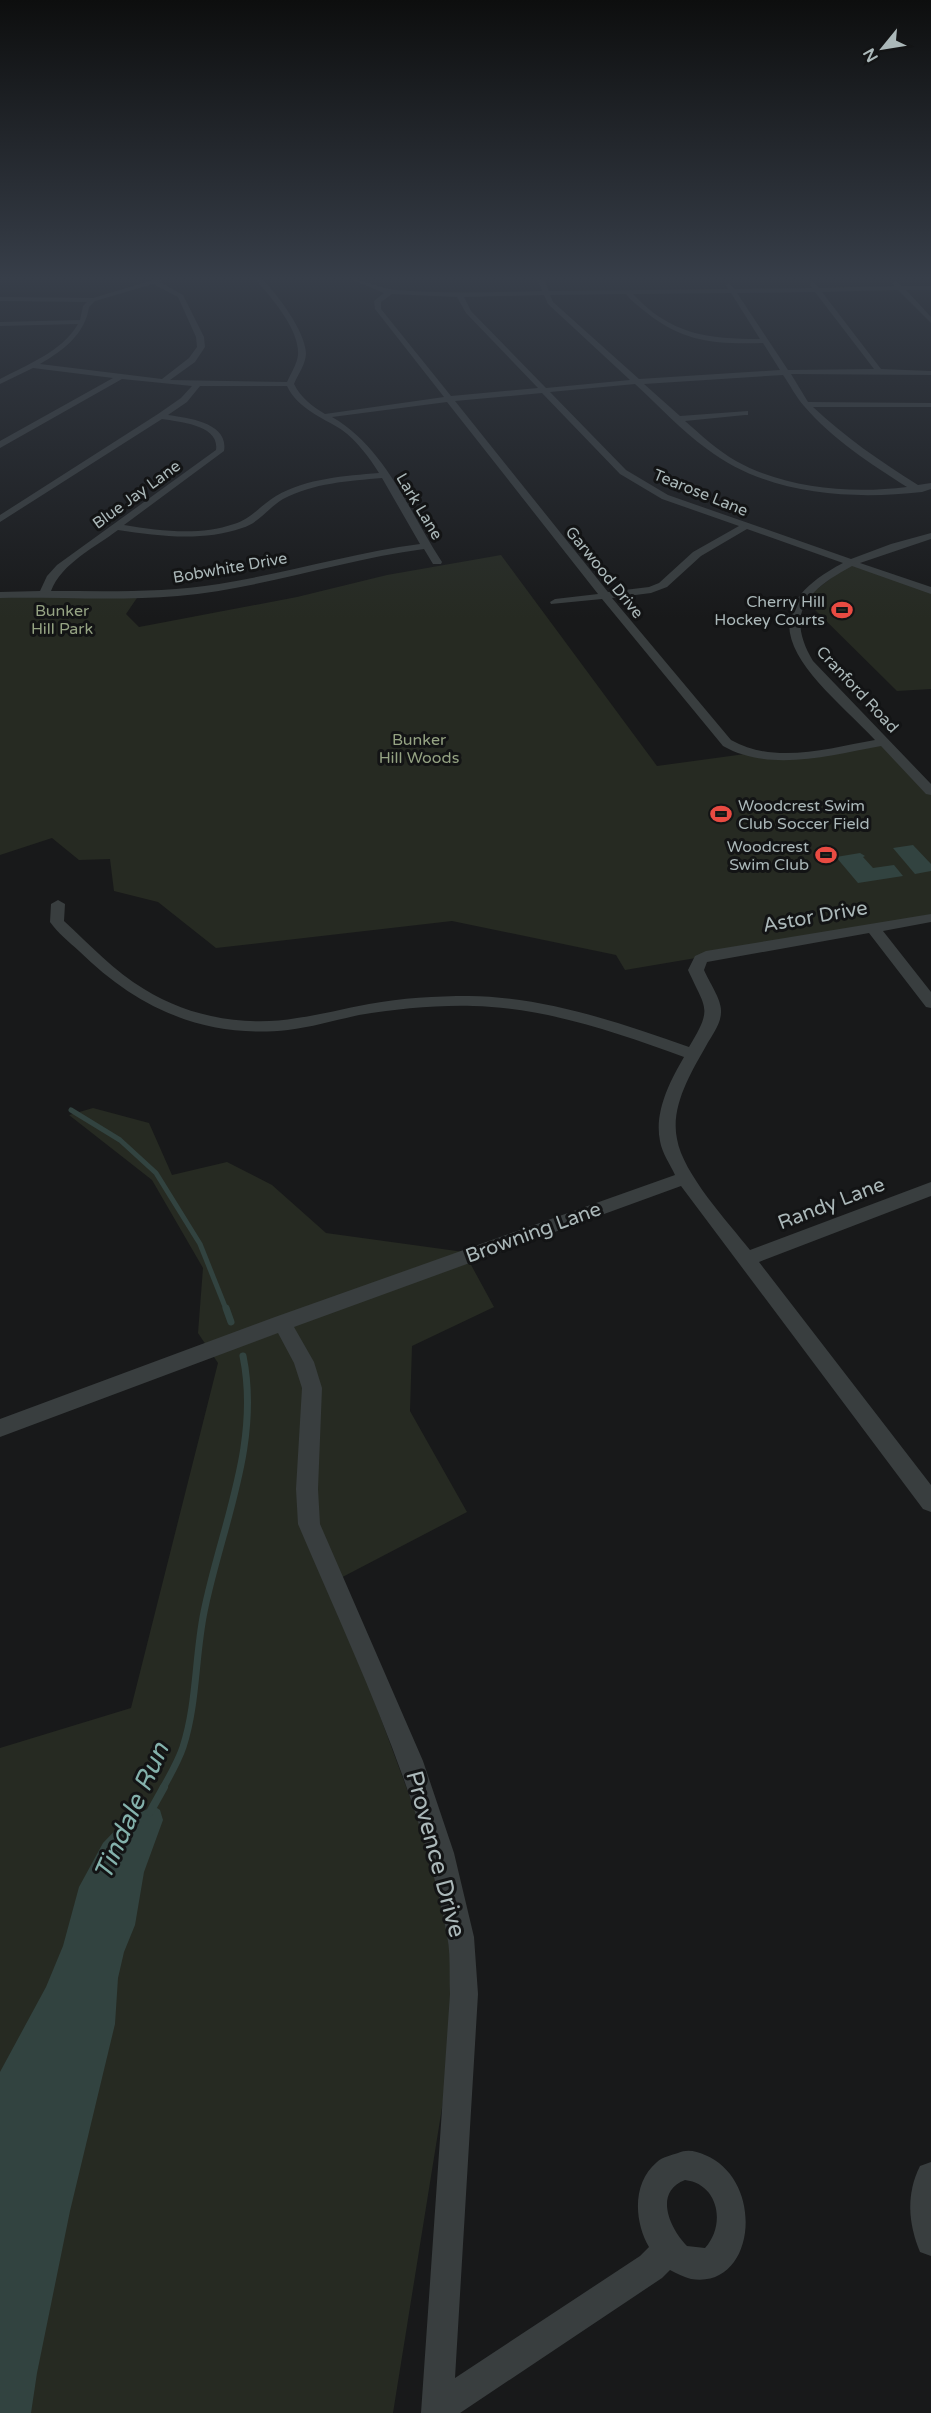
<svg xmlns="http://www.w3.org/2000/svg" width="931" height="2413" font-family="'Varela Round',sans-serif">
<rect width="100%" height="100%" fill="#18191a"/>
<g fill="#262a22">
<polygon points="501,555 657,766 745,754 770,758 884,742 931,791 931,918 625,970 616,955 452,921 216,948 158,902 114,891 110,859 79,860 52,838 0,855 0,594 141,592 126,614 139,627 297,597 387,575"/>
<polygon points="851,563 931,591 931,689 897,691 804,599"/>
<polygon points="93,1108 149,1123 172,1175 227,1162 272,1185 326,1233 464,1252 494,1307 412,1346 410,1411 467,1512 331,1583 467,1952 393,2413 0,2413 0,1748 131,1708 218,1363 198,1333 203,1268 152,1180 69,1115"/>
</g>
<g fill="#324340">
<polygon points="913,845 931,864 931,871 915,874 893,848"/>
<polygon points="860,853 865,856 863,857 873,868 894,865 903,876 858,883 836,857"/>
<polygon points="154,1806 160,1810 163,1820 144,1872 135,1925 124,1952 118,1978 115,2024 70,2211 37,2373 31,2413 0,2413 0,2072 46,1987 63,1946 79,1887 103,1843 126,1819"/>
</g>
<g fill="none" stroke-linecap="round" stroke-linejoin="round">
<polyline stroke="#324340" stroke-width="5" points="71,1110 120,1140 156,1173 200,1244 226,1309"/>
<g stroke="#324340" stroke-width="7">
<polyline points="226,1308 231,1322"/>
<path d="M 163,1788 C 170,1775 178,1762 183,1747 C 197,1704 195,1656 204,1612 C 221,1527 261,1444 243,1356"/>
</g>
<polyline stroke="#324340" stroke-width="8" points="150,1812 164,1787"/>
<g fill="#393e3f" fill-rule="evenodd">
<path d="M 153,280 L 163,280 L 160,282 L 183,295 L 204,337 L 205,347 L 195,362 L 170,380 L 287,382 C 291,373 297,364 298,355 C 300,330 271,297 256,280 L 263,280 C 278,295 305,331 306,353 C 306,364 298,374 294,384 C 301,398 312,406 325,414 L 444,397 L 375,309 L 374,301 L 384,293 L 353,280 C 368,280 380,289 397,290 C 446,294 494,292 542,291 L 538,280 L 544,280 L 549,291 L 728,289 L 726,285 L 729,283 L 735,289 L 812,288 L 810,284 L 813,282 L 819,288 L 895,286 L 892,283 L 895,281 L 902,286 L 931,286 L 931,290 L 906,290 L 931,317 L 931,323 L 898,290 L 822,292 L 881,369 L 931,371 L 931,375 L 791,374 L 808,402 L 931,403 L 931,407 L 813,407 C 845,437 881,462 918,485 L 931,483 L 931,489 L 922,492 C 850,500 767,495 707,449 C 681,430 659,406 635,384 L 550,392 L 626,470 L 668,495 L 851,559 L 891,544 L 931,533 L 931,539 L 860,563 L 931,587 L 931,594 L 852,566 C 808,590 784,612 813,661 L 931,784 L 931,795 L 926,794 L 881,746 C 830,755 771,773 723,746 L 602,599 L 551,604 L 550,602 L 555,599 L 598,594 L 447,402 L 332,417 C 386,448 409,512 442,562 L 441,564 L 433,564 L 424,549 C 341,560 260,589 178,596 C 120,601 58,597 0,598 L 0,592 L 40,591 L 47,576 L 57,565 L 216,450 C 220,425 180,422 162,419 L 0,522 L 0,515 L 158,414 L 181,398 L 192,386 L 122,379 L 0,448 L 0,441 L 113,378 L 33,368 L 0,384 L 0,379 C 26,365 62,352 78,324 L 0,326 L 0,322 L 80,320 L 83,306 L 87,302 L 0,301 L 0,297 L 93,298 ZM 153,284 L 178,297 L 196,337 L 197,347 L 189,358 L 162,379 L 40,364 C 64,350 85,334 89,307 L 95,301 ZM 815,292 L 874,369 L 788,370 L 737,293 ZM 731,293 L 760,339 C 708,339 671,335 633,294 ZM 392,294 L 457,297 L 466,313 L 538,388 L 451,396 L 381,309 L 381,302 ZM 626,294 C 632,302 640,307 647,313 C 685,343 716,344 763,343 L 780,370 L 639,379 L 553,302 L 550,295 ZM 544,295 L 548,304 L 630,380 L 546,388 L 471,311 L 464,297 ZM 783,375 C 790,385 796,397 804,406 C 832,439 871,464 907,487 C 851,494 786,489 736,461 C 717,450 701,435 685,421 L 745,415 L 748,415 L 748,411 L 680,416 L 644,384 ZM 200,386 L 287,386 C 298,409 322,417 342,430 C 357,441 369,457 379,473 C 345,476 307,478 276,496 C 261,505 251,519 234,524 C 199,536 161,531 124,525 L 224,451 C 229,423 189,418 168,415 L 187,402 ZM 542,393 L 620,474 L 662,499 L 739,526 L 693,552 L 659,583 L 649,587 L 608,592 L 455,401 ZM 382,478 L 420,544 C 352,553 287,573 219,584 C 164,593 107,591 51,591 C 62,563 94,548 118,530 C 159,536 201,542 242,528 C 259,523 268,508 283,499 C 313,483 349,481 382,478 ZM 747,529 L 843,563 C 731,621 820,682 875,740 C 829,748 775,765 731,740 L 612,598 L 651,593 L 667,587 L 701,556 Z"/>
<path d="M 58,900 L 65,904 L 64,921 C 90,945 114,971 144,989 C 188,1017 246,1027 297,1018 C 321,1015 345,1008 369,1004 C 402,998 435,996 469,996 C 545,997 618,1022 689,1047 C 713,1007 706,1010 688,970 L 695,956 L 706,951 L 931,914 L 931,922 L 883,931 L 931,992 L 931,1008 L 926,1007 L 869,933 L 707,962 L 704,970 C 709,982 722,1000 721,1012 C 721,1024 712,1035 706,1046 C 692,1071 670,1106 677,1139 C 683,1174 728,1222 750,1250 L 931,1182 L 931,1196 L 759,1262 L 931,1485 L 931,1512 L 923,1509 L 681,1186 L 294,1327 L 314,1362 L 322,1388 L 318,1489 L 320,1524 L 423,1761 L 454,1853 L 474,1937 L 478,1994 L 455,2378 L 640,2256 L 649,2247 C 634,2221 632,2183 657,2162 C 662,2157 672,2155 678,2153 C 687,2149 696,2151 705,2155 C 766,2180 756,2290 691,2279 C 684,2277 676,2273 670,2270 L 662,2278 L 460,2413 L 421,2413 L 450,1994 C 449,1975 451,1954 447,1935 C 420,1791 355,1658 298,1524 L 296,1489 L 302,1388 L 294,1363 L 278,1333 L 0,1437 L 0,1419 L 275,1317 L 675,1175 C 670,1164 662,1153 660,1141 C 654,1112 670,1081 684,1057 C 615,1032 547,1008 473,1006 C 435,1005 396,1009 359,1015 C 336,1020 312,1027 288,1030 C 204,1039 137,1008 79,951 C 69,942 58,933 50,922 L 51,904 ZM 685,2180 C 719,2184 726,2225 705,2248 L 687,2246 C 670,2229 653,2192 685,2180 Z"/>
<path d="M 931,2162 L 931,2256 L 920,2252 C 908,2223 906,2194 920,2166 Z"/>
</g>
</g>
<linearGradient id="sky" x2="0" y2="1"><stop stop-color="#0d0e0e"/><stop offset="0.45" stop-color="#373e49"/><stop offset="1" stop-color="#373e49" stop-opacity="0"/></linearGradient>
<rect width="931" height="618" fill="url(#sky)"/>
<defs>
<symbol id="stadium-bare" viewBox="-9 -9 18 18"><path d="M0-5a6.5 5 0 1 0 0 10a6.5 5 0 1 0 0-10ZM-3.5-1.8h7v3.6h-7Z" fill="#e94b42" stroke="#131415" stroke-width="2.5" paint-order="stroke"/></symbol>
</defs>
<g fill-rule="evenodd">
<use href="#stadium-bare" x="827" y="595" width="30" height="30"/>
<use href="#stadium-bare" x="706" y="799" width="30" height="30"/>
<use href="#stadium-bare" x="811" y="840" width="30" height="30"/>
</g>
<g text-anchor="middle" stroke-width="6" stroke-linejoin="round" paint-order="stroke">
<g font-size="16" fill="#abb8b9" stroke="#131415">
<text transform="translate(701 492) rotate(22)" y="6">Tearose Lane</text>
<text transform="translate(136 494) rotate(-36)" y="6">Blue Jay Lane</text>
<text transform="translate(420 506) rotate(59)" y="6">Lark Lane</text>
<text transform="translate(230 567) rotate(-10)" y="6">Bobwhite Drive</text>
<text transform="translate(605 572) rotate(51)" y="6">Garwood Drive</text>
<text transform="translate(858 689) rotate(47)" y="6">Cranford Road</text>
</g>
<g font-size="16" fill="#abb8b9" stroke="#131415" text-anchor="end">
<text x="825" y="607">Cherry Hill<tspan x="825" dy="18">Hockey Courts</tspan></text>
<text x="738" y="811" text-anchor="start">Woodcrest Swim<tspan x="738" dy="18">Club Soccer Field</tspan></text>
<text x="809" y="852">Woodcrest<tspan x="809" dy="18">Swim Club</tspan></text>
</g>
<g font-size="16" fill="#95a383" stroke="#131415">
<text x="62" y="616">Bunker<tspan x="62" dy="18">Hill Park</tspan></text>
<text x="419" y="745">Bunker<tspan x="419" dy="18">Hill Woods</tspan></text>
</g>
<g font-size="20" fill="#abb8b9" stroke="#131415">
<text transform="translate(815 916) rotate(-10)" y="7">Astor Drive</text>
<text transform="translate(831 1203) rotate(-21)" y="7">Randy Lane</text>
<text transform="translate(533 1232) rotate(-20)" y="7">Browning Lane</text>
</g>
<g font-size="24" fill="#abb8b9" stroke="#131415">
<text transform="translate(436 1854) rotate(75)" y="8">Provence Drive</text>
</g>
<g font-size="26" font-style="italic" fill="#84b2ac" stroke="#131415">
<text transform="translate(131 1811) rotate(-66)" y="9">Tindale Run</text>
</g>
</g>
<g transform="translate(883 48) rotate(240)" stroke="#131415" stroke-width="4.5" paint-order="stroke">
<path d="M0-4.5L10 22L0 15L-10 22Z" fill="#abb8b9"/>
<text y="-9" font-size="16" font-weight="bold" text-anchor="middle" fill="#abb8b9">N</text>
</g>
</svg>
